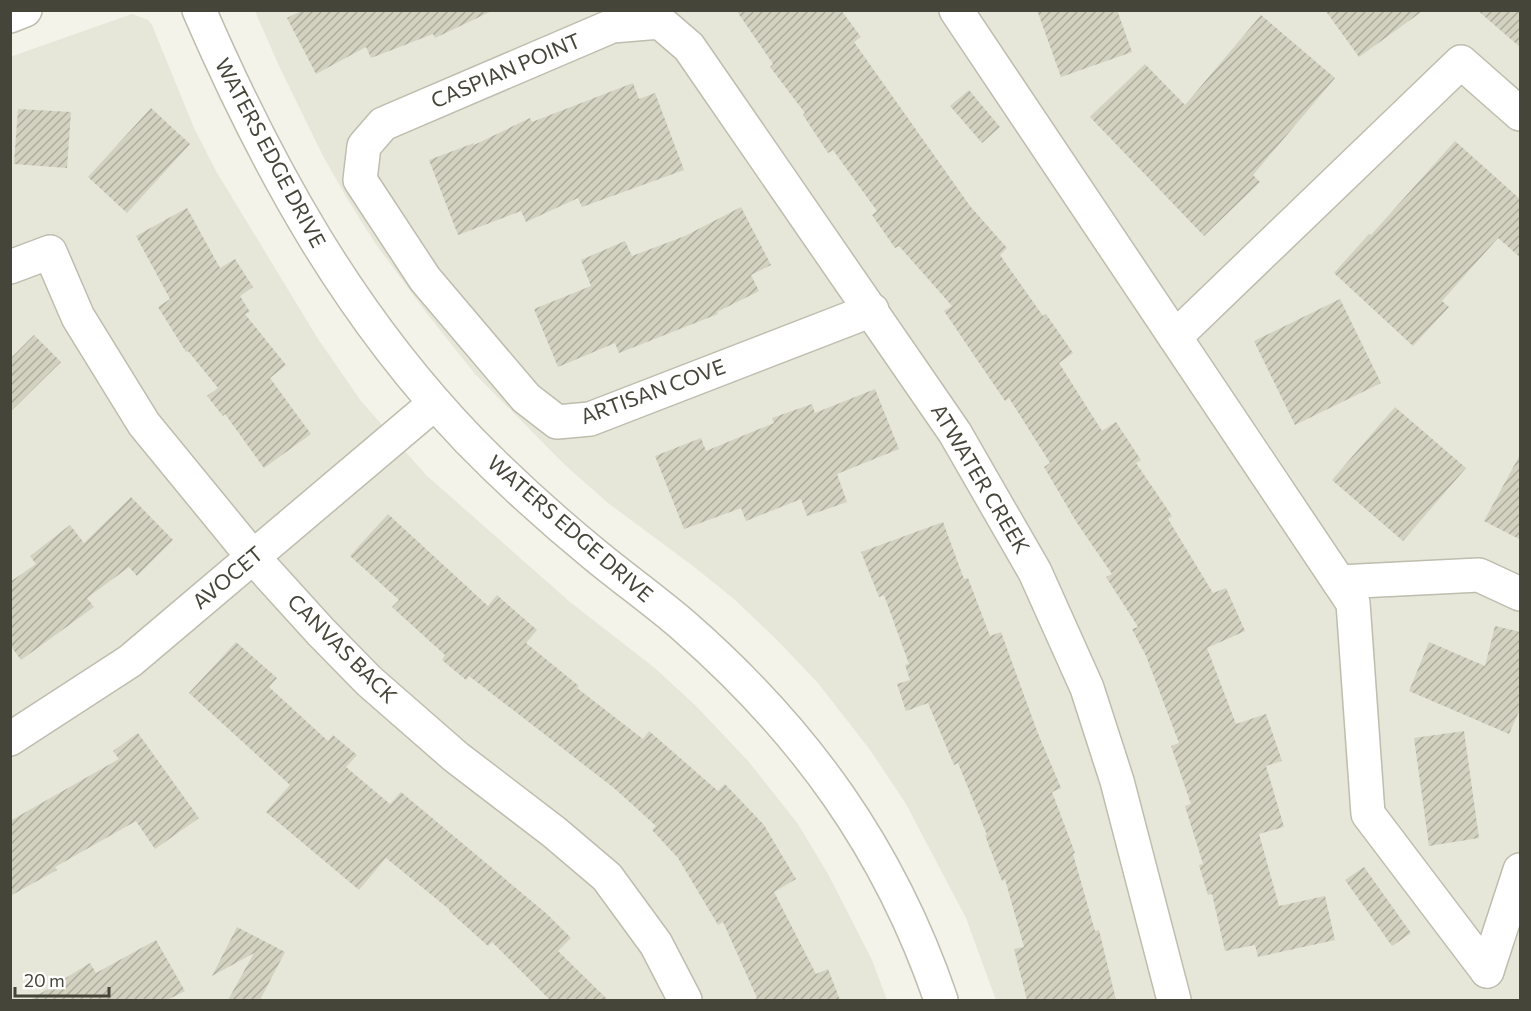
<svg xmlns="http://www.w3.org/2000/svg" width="1531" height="1011" font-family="Commissioner,sans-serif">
<defs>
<pattern id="building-hatch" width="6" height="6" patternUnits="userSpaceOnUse" patternTransform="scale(1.5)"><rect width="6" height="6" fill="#d3d2c1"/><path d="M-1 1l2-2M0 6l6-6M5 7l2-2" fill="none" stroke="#adac9e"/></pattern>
</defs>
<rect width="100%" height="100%" fill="#f3f3ea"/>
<g fill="#e6e6d9">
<polygon points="255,11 1520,11 1520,1000 996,1000 966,918 906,804 870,750 818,683 777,640 734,599 693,566 608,503 565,465 475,374 428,315 375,243 348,200 323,156 279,66"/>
<polygon points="132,14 148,20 152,25 194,128 216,171 318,339 361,401 426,475 570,602 656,669 697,707 749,762 798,824 828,874 872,960 887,1000 11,1000 10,57"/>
</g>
<g fill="url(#building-hatch)">
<polygon points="303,10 494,10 435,38 433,34 371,58 366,47 316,74 287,18"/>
<polygon points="736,10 841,10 861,37 854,42 970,206 1007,248 1000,255 1043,316 1046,314 1073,353 1059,363 1102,431 1116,422 1141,460 1136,463 1172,516 1168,519 1213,593 1226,588 1245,631 1207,648 1236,724 1266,714 1282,761 1266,766 1284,827 1259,834 1279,906 1325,896 1335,940 1258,957 1255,945 1225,951 1212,894 1208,895 1199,865 1203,864 1185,806 1191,804 1171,746 1179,743 1146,656 1132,629 1138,627 1106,577 1112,574 1077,523 1044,467 1050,463 1009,398 1005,401 944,311 952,306 899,246 895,248 872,215 877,211 833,150 828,153 803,115 805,113 770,67 773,64"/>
<polygon points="1037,10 1117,10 1132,52 1061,77"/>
<polygon points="1325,10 1424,10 1359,57"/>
<polygon points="1477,10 1521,10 1521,48"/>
<polygon points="1261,15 1335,78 1253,175 1260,182 1204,236 1090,117 1145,64 1185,105"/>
<polygon points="633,83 639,99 655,93 684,170 582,207 578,198 526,222 521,211 458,235 429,160 474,143 474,145 530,118 532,122"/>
<polygon points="969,90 1000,127 982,143 950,106"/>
<polygon points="151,108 190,144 127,213 88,177"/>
<polygon points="18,109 71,112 67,168 14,164"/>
<polygon points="1455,141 1521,200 1521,258 1498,238 1442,301 1449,307 1413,346 1334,273 1369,234 1371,235"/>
<polygon points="741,207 771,265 751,275 759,291 717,312 718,314 619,353 615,343 558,367 534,309 591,286 581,260 625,241 632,256 685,236"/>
<polygon points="187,208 220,268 235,259 253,287 240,296 250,312 245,314 286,365 270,378 311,434 264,468 225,414 223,416 207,396 218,388 188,351 186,352 158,307 170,299 136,236"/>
<polygon points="1340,299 1381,383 1295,425 1254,341"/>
<polygon points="34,335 61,362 10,412 10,359"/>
<polygon points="875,389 899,449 837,474 847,502 807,516 801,499 746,521 741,508 684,529 655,456 701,438 706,451 774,423 772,418 812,404 815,413"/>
<polygon points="1395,407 1466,468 1403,541 1332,480"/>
<polygon points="1521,453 1521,540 1484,521"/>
<polygon points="131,497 173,540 137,576 129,567 87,598 94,607 21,660 10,645 10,582 36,564 30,556 70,525 84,543"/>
<polygon points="388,514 488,606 497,595 537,630 526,643 579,686 577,688 643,739 649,731 718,791 725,784 764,825 796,879 774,892 816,974 828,969 840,1000 753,1000 757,998 723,922 718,925 678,858 652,830 656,826 614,788 469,676 466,680 442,660 445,655 392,607 399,600 350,556"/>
<polygon points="943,522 964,579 968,578 990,636 1001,632 1037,731 1061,788 1052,792 1075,853 1073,854 1095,931 1099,930 1116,1000 1027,1000 1014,949 1024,947 1005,879 1002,881 985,835 987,835 958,763 954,765 928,703 906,711 897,684 910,680 905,665 909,664 884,595 879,597 861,552"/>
<polygon points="1495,626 1521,632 1521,707 1509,734 1409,691 1429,642 1485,666"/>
<polygon points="236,642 277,678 269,687 328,741 333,735 357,755 346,767 390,804 401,792 547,914 571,938 558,951 608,1000 550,1000 492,942 488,946 449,911 450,910 386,858 359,890 266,812 290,785 189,693"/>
<polygon points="1464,731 1479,838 1429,846 1414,738"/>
<polygon points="138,733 199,818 155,849 136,821 55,867 57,870 10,896 10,821 119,759 113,751"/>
<polygon points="1364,867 1411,933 1392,946 1345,880"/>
<polygon points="237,927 285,952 260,1000 228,1000 254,953 212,976"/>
<polygon points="156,940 185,991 167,1000 30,1000 90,963 96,973"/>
</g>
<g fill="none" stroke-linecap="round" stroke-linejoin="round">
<defs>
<g id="minor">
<path d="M 199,10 C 268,169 348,314 469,440 C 509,481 551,519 595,555 C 624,579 655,601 684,626 C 804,731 889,848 941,1000"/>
<polyline points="956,10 1353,603 1368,814 1487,971"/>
<polyline points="10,16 25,10"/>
<polyline points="10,267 50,252 78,317 144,424 253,557 321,632 369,681 456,757 554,832 607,877 656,944 685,1000"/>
<polyline points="872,310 590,419 557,422 526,398 425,279 360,180 364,146 383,124 612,26 660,22 689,47 955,433 1035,572 1087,688 1117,781 1174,1000"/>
<polyline points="1175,337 1461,62 1520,114"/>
<polyline points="1339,582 1479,575 1520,594"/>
<polyline points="10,739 130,661 435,403"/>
<polyline points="1487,971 1520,870"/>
</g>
</defs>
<use href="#minor" stroke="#bebdae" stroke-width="36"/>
<use href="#minor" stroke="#fff" stroke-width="33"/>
</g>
<g text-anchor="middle" stroke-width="4.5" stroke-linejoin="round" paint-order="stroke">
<g font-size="21" fill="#464539" stroke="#fff">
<text transform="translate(506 71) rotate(-23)" y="7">CASPIAN POINT</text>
<text transform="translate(270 153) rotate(62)" y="7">WATERS EDGE DRIVE</text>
<text transform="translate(653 392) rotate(-20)" y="7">ARTISAN COVE</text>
<text transform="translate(980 479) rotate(59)" y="7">ATWATER CREEK</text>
<text transform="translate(570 529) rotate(41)" y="7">WATERS EDGE DRIVE</text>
<text transform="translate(228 578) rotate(-40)" y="7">AVOCET</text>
<text transform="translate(342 649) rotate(45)" y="7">CANVAS BACK</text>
</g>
</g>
<rect width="1531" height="1011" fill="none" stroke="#464539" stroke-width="24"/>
<path d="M15 987v9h94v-9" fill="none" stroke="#464539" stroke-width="3"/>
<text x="24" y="987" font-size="18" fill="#464539" stroke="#ffffff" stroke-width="4.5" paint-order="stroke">20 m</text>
</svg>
